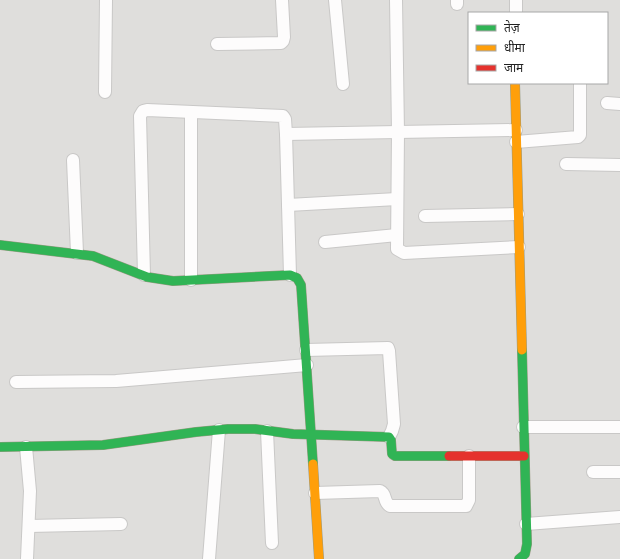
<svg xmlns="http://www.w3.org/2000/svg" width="620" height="559" font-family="Lato,'Noto Sans Devanagari',sans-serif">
<rect width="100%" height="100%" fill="#f0eeeb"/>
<path fill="#dfdedc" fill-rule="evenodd" d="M 0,0 L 620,0 L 620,559 L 0,559 ZM 469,13 L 607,13 L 607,83 L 469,83 Z"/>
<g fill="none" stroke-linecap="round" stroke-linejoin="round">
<defs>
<g id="street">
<polyline points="335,0 343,84"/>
<polyline points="396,0 398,132 397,249 404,253 519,247"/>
<polyline points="457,0 457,4"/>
<polyline points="516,13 516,0"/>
<polyline points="217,44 281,43 283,41 284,37 282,0"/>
<polyline points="105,92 106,0"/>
<polyline points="607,103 620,104"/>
<polyline points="191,112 191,280"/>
<polyline points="286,134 516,130"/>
<polyline points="516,142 578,137 580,135 580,83"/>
<polyline points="73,160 77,253"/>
<polyline points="566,164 620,165"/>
<polyline points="288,205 397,199"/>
<polyline points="425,216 518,214"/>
<polyline points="325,242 397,235"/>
<polyline points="144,275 140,116 143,111 147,110 283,116 285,119 286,134 290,275"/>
<polyline points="306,350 388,348 389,351 394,424 392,431 389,437"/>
<polyline points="16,382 116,381 307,365"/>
<polyline points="523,427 620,427"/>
<polyline points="267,431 272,543"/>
<polyline points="26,447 30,491 27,559"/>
<polyline points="593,472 620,472"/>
<path d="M 315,493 L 380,491 C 387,494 383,502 390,506 L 466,506 L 469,500 L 469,456"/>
<polyline points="526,524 620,517"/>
<polyline points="29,526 121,524"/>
<polyline points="209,559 219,430"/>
</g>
<g id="fast">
<polyline points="0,245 93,256 147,277 173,281 290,275 297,278 301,285 313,464"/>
<polyline points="0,447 103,445 196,432 228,429 255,429 293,434 389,437 391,440 392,454 395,456 449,456"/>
<polyline points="519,559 525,554 527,544 522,350"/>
</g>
<g id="slow">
<polyline points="515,83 522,350"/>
<polyline points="313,464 319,559"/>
</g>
<polyline id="jam" points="449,456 524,456"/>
</defs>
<use href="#street" stroke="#c9c8c7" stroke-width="14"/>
<use href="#fast" stroke="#999a82" stroke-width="10"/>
<use href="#slow" stroke="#999a82" stroke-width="10"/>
<use href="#jam" stroke="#999a82" stroke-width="10"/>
<use href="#street" stroke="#fdfcfc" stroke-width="12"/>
<use href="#fast" stroke="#30b455" stroke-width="9"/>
<use href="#slow" stroke="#ff9f0a" stroke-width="9"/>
<use href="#jam" stroke="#e5322d" stroke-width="9"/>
</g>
<rect x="468" y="12" width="140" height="72" fill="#ffffff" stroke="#a7a7a7"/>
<rect x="476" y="25" width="20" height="6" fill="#30b455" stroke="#a7a7a7"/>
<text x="504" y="32" font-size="12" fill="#222222">तेज़</text>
<rect x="476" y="45" width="20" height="6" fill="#ff9f0a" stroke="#a7a7a7"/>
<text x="504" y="52" font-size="12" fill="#222222">धीमा</text>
<rect x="476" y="65" width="20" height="6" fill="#e5322d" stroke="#a7a7a7"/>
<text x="504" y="72" font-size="12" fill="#222222">जाम</text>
</svg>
